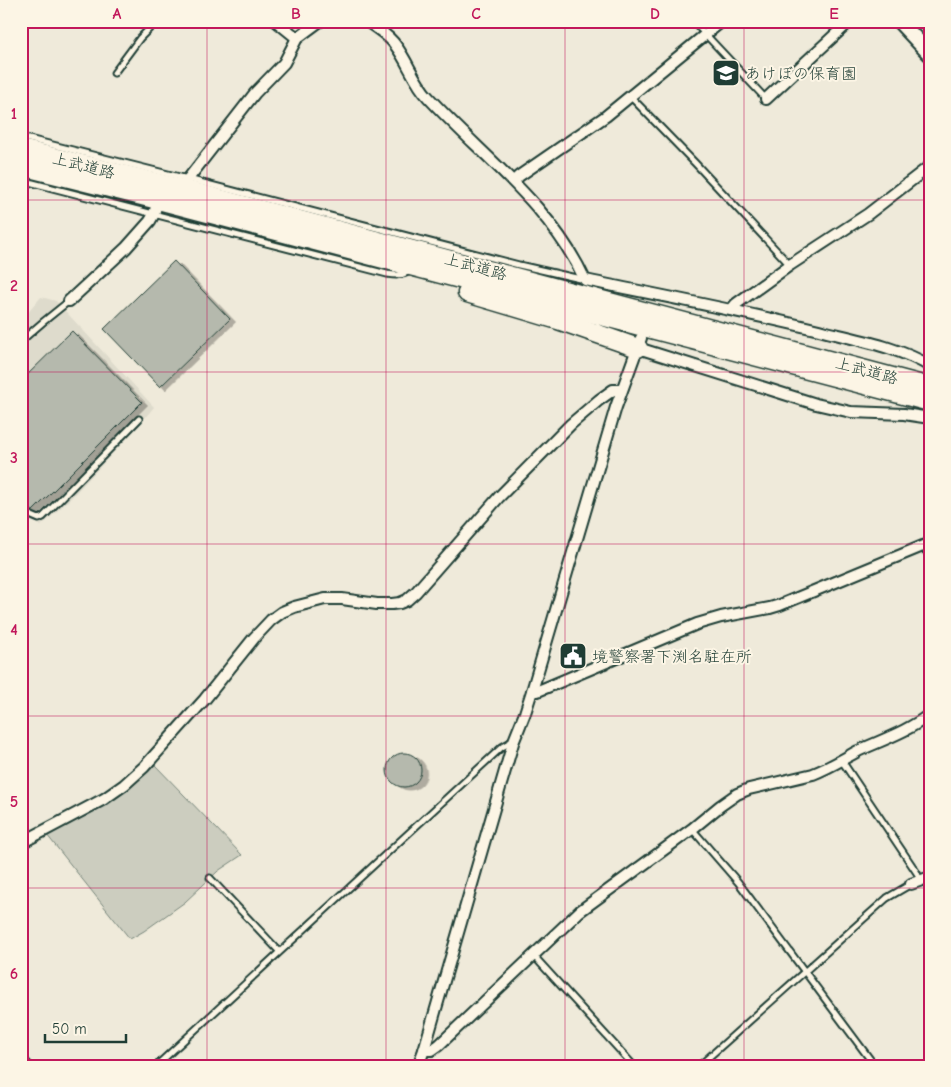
<svg xmlns="http://www.w3.org/2000/svg" width="951" height="1087" font-family="'Comic Neue','Klee One',sans-serif">
<defs>
<filter id="shadow"><feDropShadow dx="5.5" dy="3" stdDeviation="0" flood-color="#0004"/></filter>
</defs>
<rect width="100%" height="100%" fill="#efeada"/>
<filter id="ink" filterUnits="userSpaceOnUse"><feTurbulence type="fractalNoise" baseFrequency=".02" numOctaves="2"/><feDisplacementMap in="SourceGraphic" scale="10" xChannelSelector="R" yChannelSelector="G"/><feConvolveMatrix kernelMatrix="1 2 1 2 8 2 1 2 1" color-interpolation-filters="sRGB"/></filter>
<g filter="url(#ink)">
<polygon fill="#dedbcc" points="41,297 56,301 154,407 140,424 69,500 41,526 21,510 21,321"/>
<polygon fill="#cccdbf" stroke="#76857a" points="154,764 242,855 218,871 185,902 144,931 130,939 47,835 135,781"/>
<g fill="#b5b9ad" stroke="#1f3d34" filter="url(#shadow)">
<polygon points="174,261 230,319 160,387 104,329"/>
<polygon points="72,331 142,402 32,512 21,501 21,381"/>
<circle cx="404" cy="770" r="17"/>
</g>
<g fill="none" stroke-linecap="round" stroke-linejoin="round">
<defs>
<g id="lane">
<polyline points="693,21 766,99"/>
<polyline points="114,73 140,38 157,21"/>
<polyline points="630,96 695,163 790,265"/>
<polyline points="21,137 188,179 519,265 585,280"/>
<path d="M 21,180 L 387,274 C 394,275 401,276 408,272"/>
<polyline points="21,341 43,322 69,301"/>
<polyline points="21,507 32,516 39,519 43,517 139,419"/>
<polyline points="922,546 930,556"/>
<polyline points="842,761 917,873 920,881"/>
<polyline points="692,829 738,882 875,1066"/>
<polyline points="210,878 279,951"/>
<polyline points="533,955 634,1066"/>
<polyline points="21,1056 30,1066"/>
<polyline points="156,1066 502,747 509,743 513,743"/>
<polyline points="699,1066 887,898 911,884"/>
</g>
<g id="street">
<polyline points="276,21 297,38"/>
<path d="M 367,21 C 377,29 389,35 396,46 C 408,62 414,82 428,97 C 482,156 551,205 585,280 C 663,296 741,311 819,330 C 857,340 896,346 930,366"/>
<polyline points="766,99 850,21"/>
<polyline points="514,181 519,176 606,116 722,21"/>
<polyline points="183,189 184,184 188,179 255,93 284,63 297,38 320,21"/>
<polyline points="69,301 126,248 150,221 154,214 158,200"/>
<polyline points="731,310 736,304 790,265 868,214 930,166"/>
<polyline points="638,348 816,404 851,412 904,414 930,418"/>
<polyline points="532,691 538,691 550,686 697,624 721,617 770,608 780,605 930,543"/>
<polyline points="21,843 104,799 124,785 144,767 205,699 254,638 271,620 282,612 294,607 325,599 342,599 377,604 392,604 400,603 407,600 416,592 499,497 571,424 599,400 613,390 621,390"/>
<polyline points="911,884 930,877"/>
<path d="M 424,1050 L 432,1050 L 439,1045 L 580,911 L 692,829 L 720,806 L 737,794 L 749,789 L 813,774 C 829,768 843,759 858,751 C 882,740 909,731 930,714"/>
<polyline points="418,1066 424,1050 513,743 525,713 532,691 616,407 641,338"/>
</g>
<polyline id="secondary" points="899,21 930,54"/>
<g id="highway">
<polyline points="21,149 183,189 930,387"/>
<polyline points="21,166 158,200 930,402"/>
<polyline points="467,293 558,320 638,348"/>
</g>
</defs>
<use href="#lane" stroke="#1f3d34" stroke-width="9"/>
<use href="#street" stroke="#1f3d34" stroke-width="14"/>
<use href="#secondary" stroke="#1f3d34" stroke-width="18"/>
<use href="#highway" stroke="#1f3d34" stroke-width="21"/>
<use href="#lane" stroke="#fcf5e5" stroke-width="5"/>
<use href="#street" stroke="#fcf5e5" stroke-width="10"/>
<use href="#secondary" stroke="#fcf5e5" stroke-width="14"/>
<use href="#highway" stroke="#fcf5e5" stroke-width="18"/>
</g>
</g>
<path fill="none" stroke="#c2185b" stroke-width="1" stroke-opacity="0.55" d="M 207,21 L 207,1066M 386,21 L 386,1066M 565,21 L 565,1066M 744,21 L 744,1066M 21,200 L 930,200M 21,372 L 930,372M 21,544 L 930,544M 21,716 L 930,716M 21,888 L 930,888"/>
<defs>
<symbol id="school-square" viewBox="-11 -11 22 22"><rect x="-9" y="-9" width="18" height="18" rx="4" fill="#1f3d34" stroke="#fcf5e5"/><path d="M0-5L7-2L0 1L-7-2ZM-4 1L0 2.5L4 1V4Q0 6-4 4Z" fill="#fff"/></symbol>
<symbol id="civic-square" viewBox="-11 -11 22 22"><rect x="-9" y="-9" width="18" height="18" rx="4" fill="#1f3d34" stroke="#fcf5e5"/><path d="M-.6-6.5H3V-4.5H.6V-3L4-1V1h2V6H-6V1h2V-1L-.6-3ZM-1.2 2.5V6h2.4V2.5Z" fill="#fff"/></symbol>
</defs>
<g fill-rule="evenodd">
<use href="#school-square" x="710" y="57" width="32" height="32"/>
<use href="#civic-square" x="557" y="640" width="32" height="32"/>
</g>
<g text-anchor="middle" stroke-width="4" stroke-linejoin="round" paint-order="stroke">
<g font-size="16" fill="#1f3d34" stroke="#fcf5e5" text-anchor="start">
<text x="745" y="79">あけぼの保育園</text>
<text x="592" y="662">境警察署下渕名駐在所</text>
</g>
<g font-size="16" fill="#1f3d34" stroke="#fcf5e5">
<text transform="translate(84 165) rotate(14)" y="6">上武道路</text>
<text transform="translate(476 266) rotate(15)" y="6">上武道路</text>
<text transform="translate(867 370) rotate(15)" y="6">上武道路</text>
</g>
</g>
<rect width="951" height="1087" fill="none" stroke="#fcf5e5" stroke-width="55"/>
<path d="M45 1034v8h81v-8" fill="none" stroke="#1f3d34" stroke-width="2.5"/>
<text x="52" y="1034" font-size="15" fill="#1f3d34" stroke="#fcf5e5" stroke-width="4" paint-order="stroke">50 m</text>
<rect x="28" y="28" width="896" height="1032" fill="none" stroke="#c2185b" stroke-width="2"/>
<g font-size="16" text-anchor="middle" font-weight="bold" fill="#c2185b">
<text x="117" y="19">A</text>
<text x="296" y="19">B</text>
<text x="476" y="19">C</text>
<text x="655" y="19">D</text>
<text x="834" y="19">E</text>
<text x="14" y="119">1</text>
<text x="14" y="291">2</text>
<text x="14" y="463">3</text>
<text x="14" y="635">4</text>
<text x="14" y="807">5</text>
<text x="14" y="979">6</text>
</g>
</svg>
